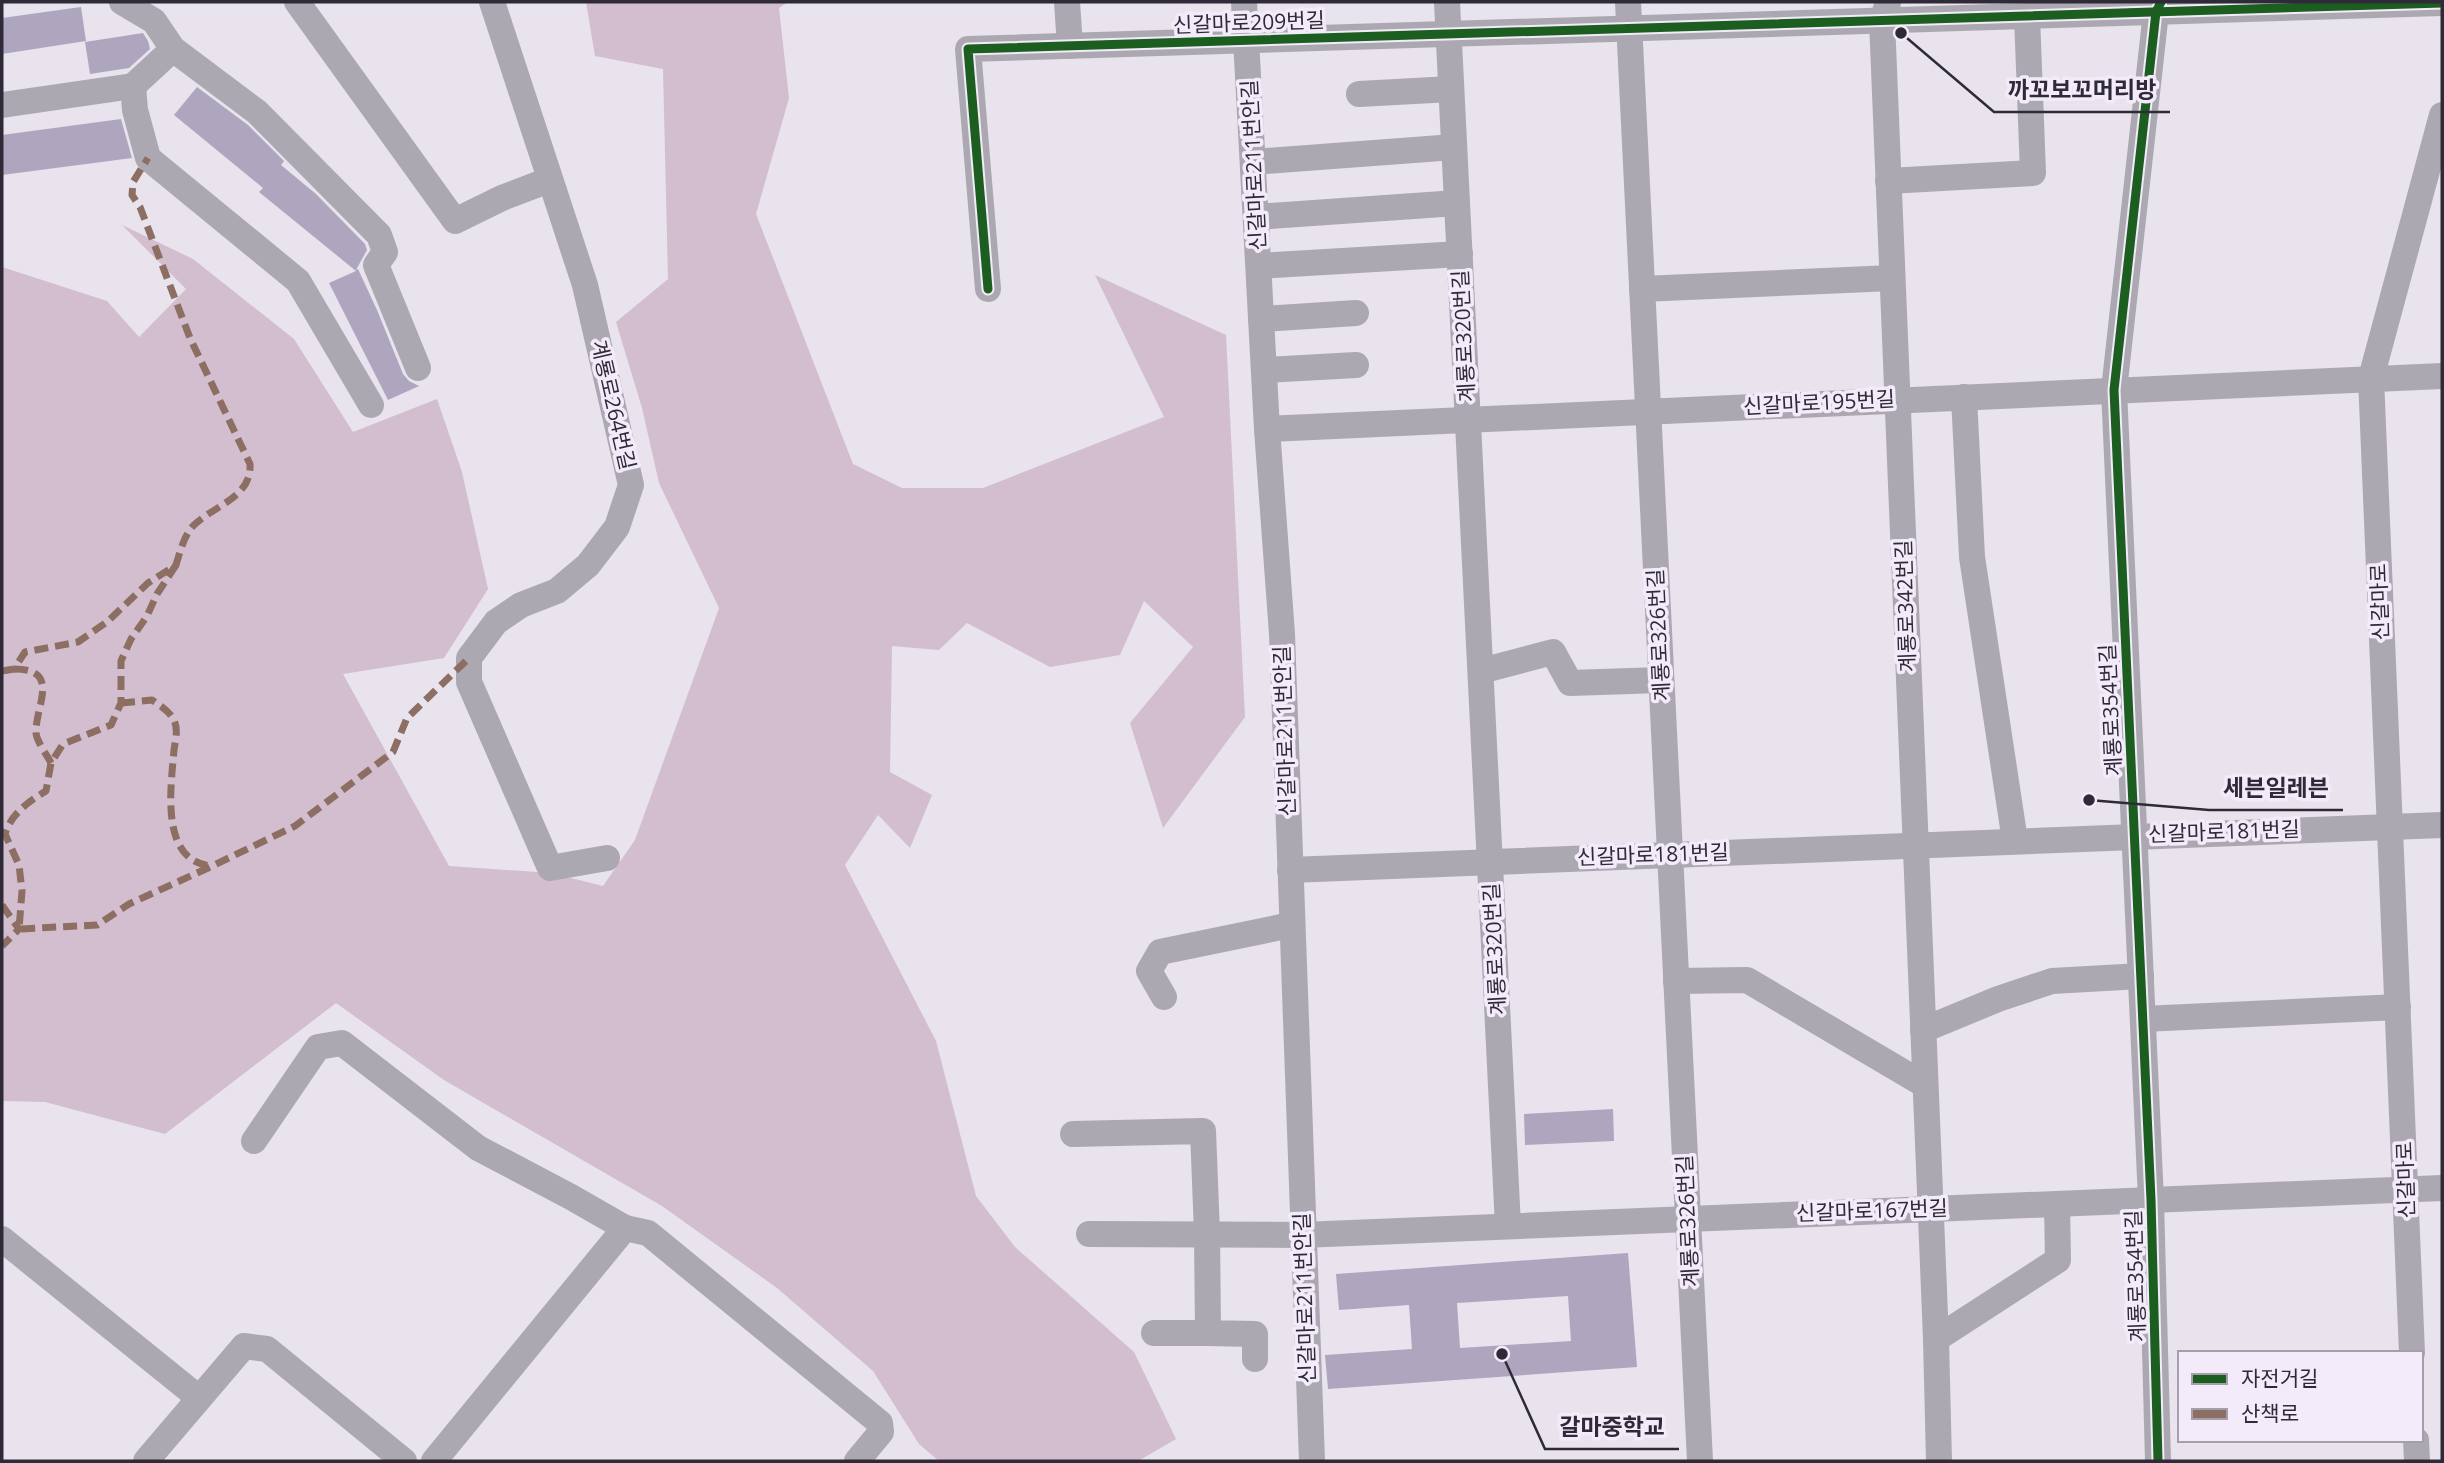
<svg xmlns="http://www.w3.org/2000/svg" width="2444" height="1463" font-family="'Open Sans','Noto Sans KR',sans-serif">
<rect width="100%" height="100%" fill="#e8e3ed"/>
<polygon fill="#d2bece" points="586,2 788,2 779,8 789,98 756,214 853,464 902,488 983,488 1164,417 1095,275 1226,335 1245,717 1163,828 1130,723 1193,647 1144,601 1120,655 1050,667 967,623 939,650 892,646 890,772 932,795 910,848 878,815 845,865 936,1041 976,1196 1015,1247 1134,1352 1176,1439 1138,1461 939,1461 919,1444 873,1371 777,1288 662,1206 444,1080 336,1003 165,1134 45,1102 2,1101 2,267 107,301 139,337 186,289 122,225 193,259 294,339 353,432 437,399 462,472 488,589 444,658 343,674 449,866 551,873 603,886 635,840 719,608 659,483 642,408 616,322 668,279 663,69 595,56"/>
<g fill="#aea6bf" fill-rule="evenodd">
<polygon points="81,7 86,41 2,54 2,18"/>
<polygon points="143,33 148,41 150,49 129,68 90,74 85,42"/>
<polygon points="197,87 248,125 284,161 281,165 316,194 365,244 367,250 356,270 358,269 377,310 403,374 409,381 419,386 388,400 329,283 356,271 259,192 263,188 174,115"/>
<polygon points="121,119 132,158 2,175 2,135"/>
<polygon points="1613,1109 1614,1141 1525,1145 1524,1114"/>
<path d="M 1628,1253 L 1637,1367 L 1328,1389 L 1325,1355 L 1412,1349 L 1409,1305 L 1339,1310 L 1336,1274 ZM 1568,1296 L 1571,1341 L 1460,1348 L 1457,1303 Z"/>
</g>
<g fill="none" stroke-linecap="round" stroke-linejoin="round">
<g stroke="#aca8b1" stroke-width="26">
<polyline points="122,2 154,21 173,49 257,112 379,235 385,252 376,265 418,368"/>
<polyline points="297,2 455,221 502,198 549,180"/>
<polyline points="492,2 585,285 631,485 617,527 588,565 557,591 521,605 496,622 469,658 469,682 550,868 607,858"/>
<polyline points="1067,2 1070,46"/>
<polyline points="1244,2 1267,429 1282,634 1312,1461"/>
<polyline points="1447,2 1508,1226"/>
<polyline points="1628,2 1700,1461"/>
<polyline points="1888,3 1882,20 1936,1339 1939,1461"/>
<polyline points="133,86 173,49"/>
<polyline points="1359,94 1451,89"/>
<polyline points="2,105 133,86 135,110 148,158 298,281 371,405"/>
<polyline points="1253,162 1454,147"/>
<polyline points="1888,181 2033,173 2027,16"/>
<polyline points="1256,217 1457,203"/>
<polyline points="1259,266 1460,254"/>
<polyline points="988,289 968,49 2442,3"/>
<polyline points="1642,289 1892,278"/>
<polyline points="1261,319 1356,313"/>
<polyline points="1264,370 1356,365"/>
<polyline points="1964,397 1972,557 2015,841"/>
<polyline points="1267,429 2442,376"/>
<polyline points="1481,671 1553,652 1570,683 1661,680"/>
<polyline points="1290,870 2442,825"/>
<polyline points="1676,981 1747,980 1925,1085"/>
<polyline points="1164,997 1149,971 1160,952 1291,925"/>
<polyline points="2143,1019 2398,1007"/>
<polyline points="1923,1030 1998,999 2052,981 2141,976"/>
<polyline points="1073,1134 1203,1131 1207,1233 1208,1333 1255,1334 1255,1359"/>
<polyline points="254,1141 318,1047 342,1043 478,1148 571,1197 625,1228"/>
<polyline points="1089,1234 1302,1235 2442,1188"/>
<polyline points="2,1239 199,1398"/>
<polyline points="1154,1333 1208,1333"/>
<polyline points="1936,1339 2058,1260 2057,1204"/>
<polyline points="2412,1353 2371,378 2442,115"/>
<polyline points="2416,1440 2417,1461"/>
<polyline points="146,1461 244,1346 267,1349 404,1461"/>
<polyline points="434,1461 625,1228 648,1233 880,1423 881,1432 857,1461"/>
<polyline points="2158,1461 2151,1200 2114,390 2156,12 2161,2"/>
</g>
<g stroke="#8d6e63" stroke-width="7" stroke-dasharray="14 7" stroke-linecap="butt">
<path d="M 176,565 L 157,594 L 147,616 L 131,639 L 121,661 L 121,703 L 111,725 L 63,744 L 51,763 L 46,791 C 28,802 11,814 5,834 L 19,865 L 22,891 L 19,929 L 97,925 L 129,904 L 208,868 L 295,826 L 393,752 L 407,718 L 469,658"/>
<path d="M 14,669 C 62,669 35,706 36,733 C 37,742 47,755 51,763"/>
<path d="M 2,671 L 14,669 L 25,652 L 78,642 L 107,622 L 148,583 L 176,565 C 180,552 184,535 194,525 C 215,505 252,497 250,464 L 190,338 L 140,207 L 132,195 L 133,182 L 148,158"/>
<path d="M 121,703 L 152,700 C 161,706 172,713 175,723 C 178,730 175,743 174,750 C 171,787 159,863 213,866"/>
<polyline points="2,905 19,929 2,946"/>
</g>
<defs>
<g id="cycleway">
<polyline points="988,289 968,49 2442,3"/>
<polyline points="2158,1461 2151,1200 2114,390 2156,12 2161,2"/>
</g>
</defs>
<use href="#cycleway" stroke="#f3ebf9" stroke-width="13"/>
<use href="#cycleway" stroke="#1b5e20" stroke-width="9"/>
</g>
<g text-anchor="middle" stroke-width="7" stroke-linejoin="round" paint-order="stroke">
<g font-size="21" fill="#2f2a37" stroke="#f3ebf9">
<text transform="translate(1249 23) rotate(-2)" y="7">신갈마로209번길</text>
<text transform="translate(1254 165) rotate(-93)" y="7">신갈마로211번안길</text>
<text transform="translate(1464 336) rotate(-93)" y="7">계룡로320번길</text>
<text transform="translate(1819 403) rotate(-3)" y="7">신갈마로195번길</text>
<text transform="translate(613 405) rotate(77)" y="7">계룡로264번길</text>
<text transform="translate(2380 602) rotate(-92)" y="7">신갈마로</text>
<text transform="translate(1906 606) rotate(-92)" y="7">계룡로342번길</text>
<text transform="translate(1659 635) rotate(-93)" y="7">계룡로326번길</text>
<text transform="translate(2111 710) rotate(-93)" y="7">계룡로354번길</text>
<text transform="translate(1285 731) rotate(-92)" y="7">신갈마로211번안길</text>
<text transform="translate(2224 832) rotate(-2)" y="7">신갈마로181번길</text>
<text transform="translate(1653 855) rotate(-2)" y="7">신갈마로181번길</text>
<text transform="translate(1495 949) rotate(-93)" y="7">계룡로320번길</text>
<text transform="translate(2406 1180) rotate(-92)" y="7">신갈마로</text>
<text transform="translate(1872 1211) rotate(-2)" y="7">신갈마로167번길</text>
<text transform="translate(1688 1221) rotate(-93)" y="7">계룡로326번길</text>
<text transform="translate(2136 1276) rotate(-92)" y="7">계룡로354번길</text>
<text transform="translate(1305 1298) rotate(-92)" y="7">신갈마로211번안길</text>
</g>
</g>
<path fill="none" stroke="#2f2a37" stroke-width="2.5" d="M1901 33L1994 112H2170M2089 800L2209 810H2343M1502 1354L1545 1449H1679"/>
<g fill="#2f2a37" stroke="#f3ebf9" stroke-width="2.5">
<circle cx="1901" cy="33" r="7"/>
<circle cx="2089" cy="800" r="7"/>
<circle cx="1502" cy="1354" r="7"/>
</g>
<g font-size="23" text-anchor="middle" font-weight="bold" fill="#2f2a37" stroke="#f3ebf9" stroke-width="7" stroke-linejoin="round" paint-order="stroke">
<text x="2082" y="98">까꼬보꼬머리방</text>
<text x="2276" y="796">세븐일레븐</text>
<text x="1612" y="1435">갈마중학교</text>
</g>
<rect width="2444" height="1463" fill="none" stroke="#2f2a37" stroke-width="7"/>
<rect x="2178" y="1351" width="245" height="91" fill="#f3ebf9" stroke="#a59eab" stroke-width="2"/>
<rect x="2192" y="1374" width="35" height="10" fill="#1b5e20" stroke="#a59eab" stroke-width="2"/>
<text x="2241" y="1386" font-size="21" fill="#2f2a37">자전거길</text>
<rect x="2192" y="1409" width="35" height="10" fill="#8d6e63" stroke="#a59eab" stroke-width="2"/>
<text x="2241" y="1421" font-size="21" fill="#2f2a37">산책로</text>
</svg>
